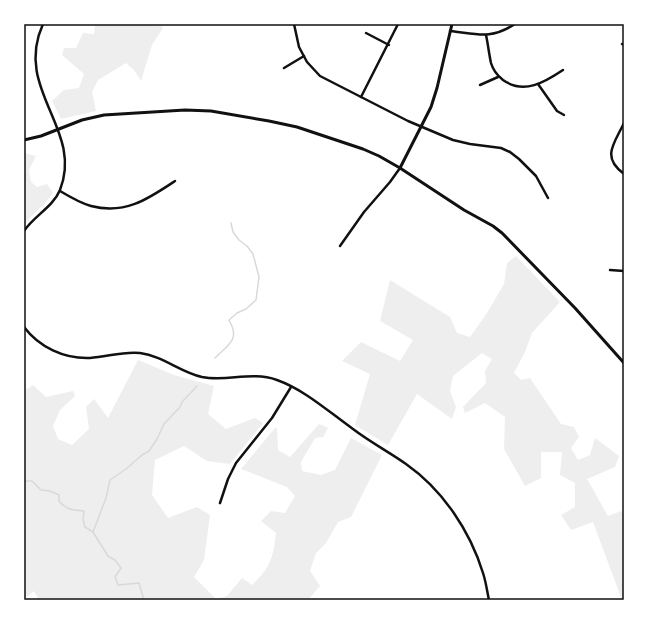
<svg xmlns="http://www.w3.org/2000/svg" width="648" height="624" font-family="Helvetica,sans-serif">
<rect width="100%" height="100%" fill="#fff"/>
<g fill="#eee">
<polygon points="79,24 158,24 163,28 152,45 141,81 134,70 126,63 98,80 92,92 96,111 61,119 52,101 64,90 79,88 84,74 62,55 64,48 76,48 83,33 94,34 95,25"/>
<polygon points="24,153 36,156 29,170 31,182 37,187 47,184 53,193 45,203 24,224"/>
<polygon points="516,256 560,302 532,333 525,352 514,373 521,380 530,378 561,424 574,427 579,437 571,448 578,460 590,455 595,438 619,456 615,467 587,479 608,516 621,511 624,515 624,600 622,600 593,522 571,530 561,515 575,507 575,483 560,475 562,452 541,452 541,478 525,486 504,449 505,417 485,403 465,413 463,407 486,383 485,371 492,359 482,353 453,376 450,391 456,407 452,419 417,394 388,445 355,425 370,374 342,361 361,342 400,361 413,340 380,321 390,280 450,317 457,333 470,337 487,313 504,284 507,263"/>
<path d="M 138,360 L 174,375 L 214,386 L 208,414 L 226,429 L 255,418 L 263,423 L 230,464 L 207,461 L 184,446 L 155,460 L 152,495 L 168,518 L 197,507 L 210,515 L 204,560 L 194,577 L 216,599 L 227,596 L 242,578 L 252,585 C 271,567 273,558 276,533 L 261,521 L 271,511 L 285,513 L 295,496 L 287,487 L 241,469 L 275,428 L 277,428 L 278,450 L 290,457 L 319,424 L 328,428 L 323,437 L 315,438 L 301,462 L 302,471 L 321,475 L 335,470 L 351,438 L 382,455 L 351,517 L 338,522 L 326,543 L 316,553 L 310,571 L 320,586 L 308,600 L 39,600 L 34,591 L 24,599 L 24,391 L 33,385 L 46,397 L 73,391 L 75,396 L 60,410 L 53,426 L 58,439 L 72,445 L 89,429 L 86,407 L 94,399 L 108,418 Z"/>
</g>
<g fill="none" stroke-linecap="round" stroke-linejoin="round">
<g stroke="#d9d9d9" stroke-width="1.5">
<path d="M 215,358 C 227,345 241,341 229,320 L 237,313 L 246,309 L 256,300 L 259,277 L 253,254 L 247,246 L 239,240 L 233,232 L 231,223"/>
<path d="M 24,481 L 32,481 L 41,490 L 50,491 L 59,495 L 59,501 C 66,510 74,510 84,511 L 83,519 L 85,527 L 93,532 L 108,556 L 115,560 L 121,568 L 115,577 L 118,585 L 139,583 L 144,600"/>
<polyline points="93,532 106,498 110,480 126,469 142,455 149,451 157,439 164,424 180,407 182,402 197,386"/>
</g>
<g stroke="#111" stroke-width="2.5">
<polyline points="294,24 299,47 307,62 320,76 408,121 453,140 470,144 501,148 510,152 519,159 536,176 548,198"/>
<path d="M 450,31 C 478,34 490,40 515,24"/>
<polyline points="366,33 389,45"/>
<path d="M 486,35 C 488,44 489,54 491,63 C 493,70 498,76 503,80 C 524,95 545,82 563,70"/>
<polyline points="622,44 624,45"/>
<polyline points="284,68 304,56"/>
<polyline points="538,84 557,111 564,115"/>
<polyline points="480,85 498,77"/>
<polyline points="361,97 398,24"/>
<path d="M 624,123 C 614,144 601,157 624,174"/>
<path d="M 60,191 C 70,197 80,203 91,206 C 125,215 148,199 175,181"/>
<path d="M 24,231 C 34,216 53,207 60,190 C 84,129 13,90 43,24"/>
<polyline points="340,246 364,212 390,182 400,168"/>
<polyline points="610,270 624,271"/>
<path d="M 24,327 C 39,347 64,359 90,358 C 107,357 123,351 140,353 C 163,356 180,372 202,377 C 227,382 251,371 277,380 C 305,390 329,412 353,429 C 370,442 389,452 406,464 C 443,490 470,531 483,573 C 486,582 487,591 489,600"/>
<polyline points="220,503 228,479 236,463 272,418 291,387"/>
</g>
<g stroke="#111" stroke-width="3">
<polyline points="24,140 41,136 82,120 104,115 185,110 211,111 269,121 297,127 363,149 379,156 400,168 464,210 493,226 502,233 575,308 624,363"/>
<polyline points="400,168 431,107 437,88 452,24"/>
</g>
</g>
<rect width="648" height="624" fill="none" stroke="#ffffff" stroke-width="50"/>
<rect x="25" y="25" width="598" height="574" fill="none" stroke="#111" stroke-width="1.5"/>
</svg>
